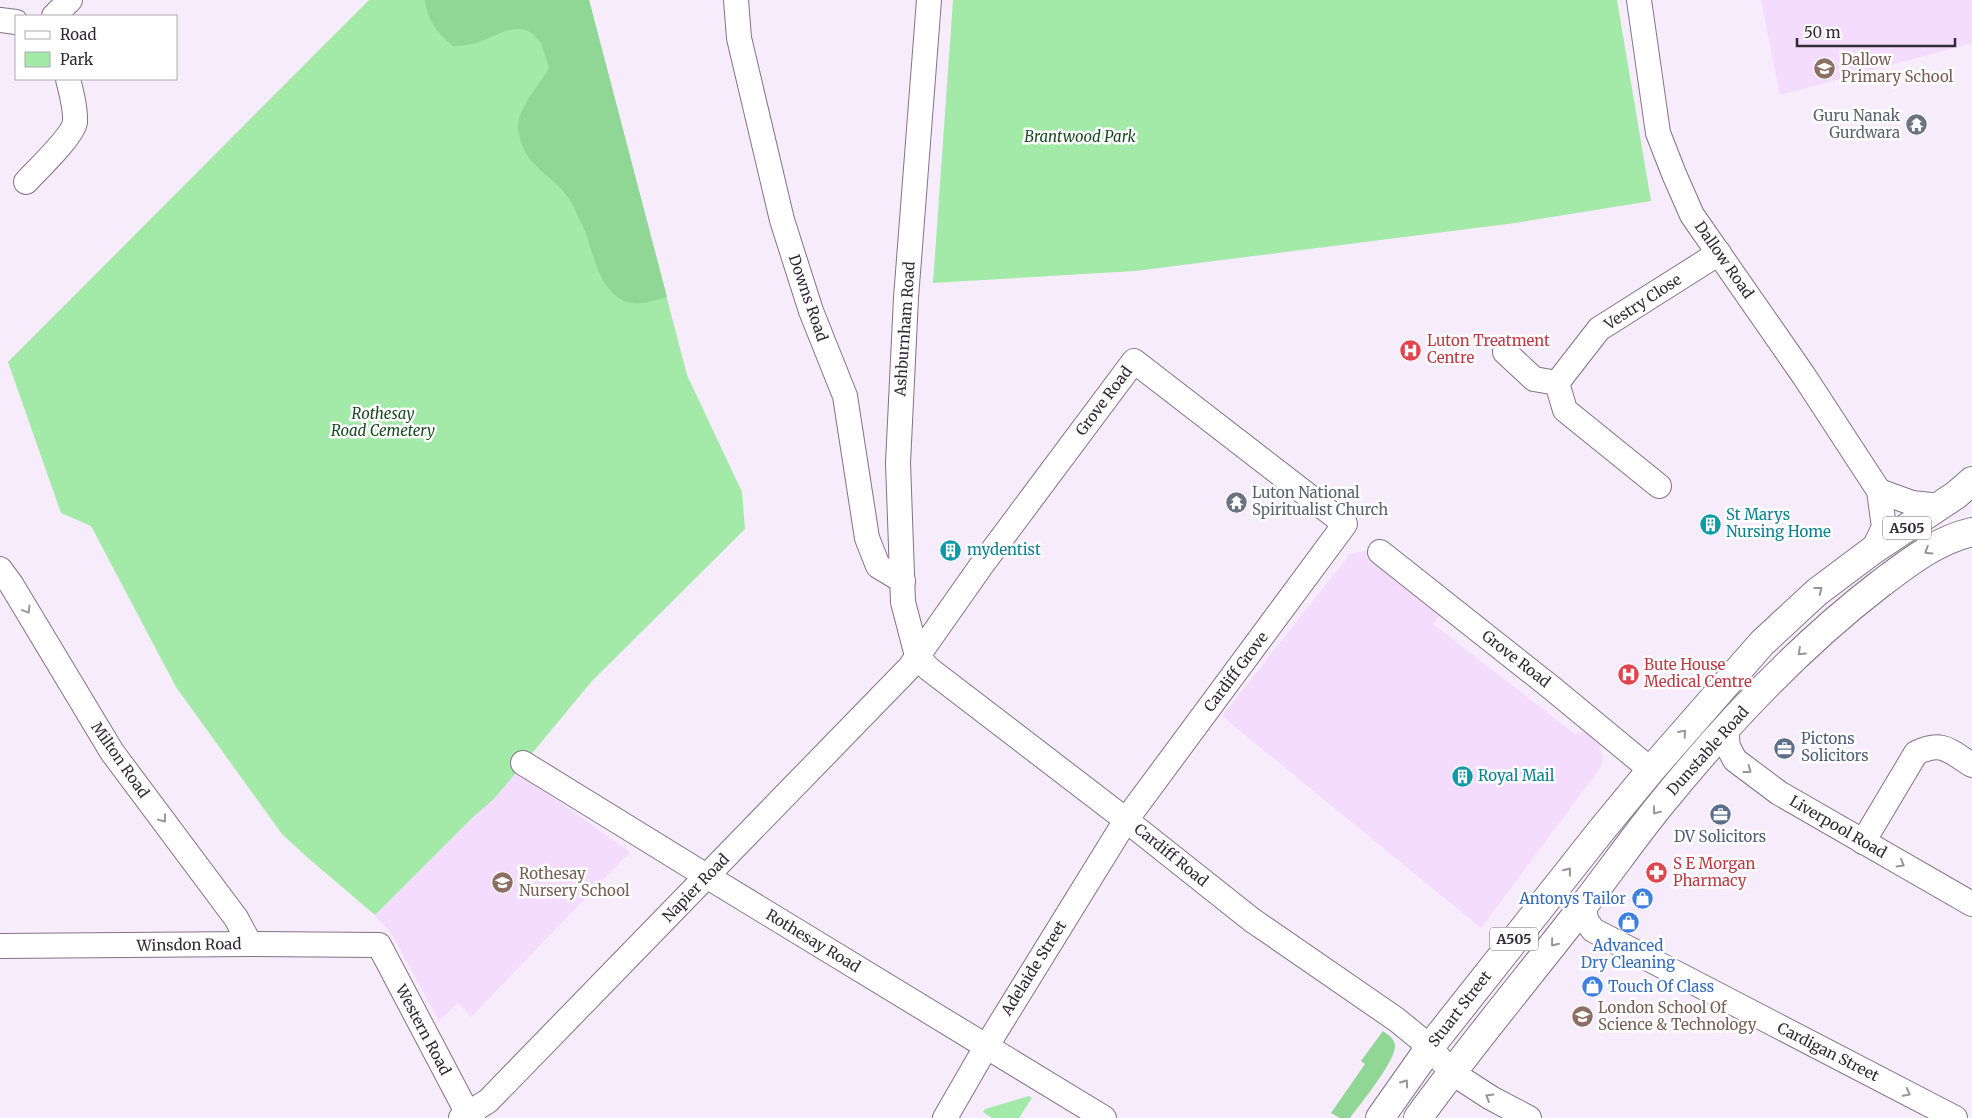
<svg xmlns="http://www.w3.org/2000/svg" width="1972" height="1118" font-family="Merriweather,serif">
<rect width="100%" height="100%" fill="#f7ecfc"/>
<g fill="#f3dcfd">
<polygon points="1761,0 1972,0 1972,43 1780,95"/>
<polygon points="1370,550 1444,610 1433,624 1575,734 1584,732 1590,734 1599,744 1603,757 1601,767 1481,928 1222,716 1350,554"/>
<polygon points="516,771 630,852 471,1017 458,1003 439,1021 391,933 375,915 473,817 494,799"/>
</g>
<g fill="#a3e9a8">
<polygon points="369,0 589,0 687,375 742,492 745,529 592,681 494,799 473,817 375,915 308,858 282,834 176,687 91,526 61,513 8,362"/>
<polygon points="953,0 1617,0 1651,201 1515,223 1135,271 933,283"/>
<polygon points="1029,1096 1032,1098 1019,1118 992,1118 983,1112 985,1109"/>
</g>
<g fill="#90d695">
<path d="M 425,0 L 589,0 L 667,297 C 648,302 633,309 616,296 C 597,280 593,253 585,231 C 581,222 576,212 572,204 C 555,172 523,171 518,128 C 516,110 541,83 549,68 C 546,60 544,49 540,42 C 521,14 494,39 472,44 C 466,45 459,46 453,46 C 438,34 427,20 425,0 Z"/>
<path d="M 1383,1031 C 1388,1035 1394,1038 1395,1045 C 1396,1061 1360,1104 1350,1118 L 1340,1118 L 1331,1113 L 1365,1064 L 1361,1061 Z"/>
</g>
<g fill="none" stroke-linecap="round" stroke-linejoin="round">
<defs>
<g id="minor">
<polyline points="736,0 739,38 782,220 811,311 845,396 867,538 878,566 903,581"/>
<polyline points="929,0 906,298 898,463 903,602 917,656 929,669 1126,820 1252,920 1397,1020 1430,1047 1451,1072 1491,1098 1529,1118"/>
<polyline points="1639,0 1658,133 1674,174 1692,215 1804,376 1879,491 1884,527 1873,550"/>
<polyline points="54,16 70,0"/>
<polyline points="0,20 16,22"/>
<path d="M 26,182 C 37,170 73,136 75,122 C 76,107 71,92 68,79"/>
<polyline points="1505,352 1534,379 1557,383 1599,329 1719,253"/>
<polyline points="1557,383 1565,410 1659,486"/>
<polyline points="1879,491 1912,503 1940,506"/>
<polyline points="1380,552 1553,689 1651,770"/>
<polyline points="0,569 11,584 112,752 236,918 250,944"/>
<polyline points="1726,730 1728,747 1735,760 1779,793 1972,904"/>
<polyline points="523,763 708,877 1104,1118"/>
<path d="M 1863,842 L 1916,753 C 1943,740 1949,751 1972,765"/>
<polyline points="1584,905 1586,920 1593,930 1955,1118"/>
<polyline points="0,946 250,944 379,945 468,1114 473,1118"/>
<polyline points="461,1118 488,1101 910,667 981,566 1134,361 1345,524 1126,820 986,1047 945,1118"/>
</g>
<g id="highway">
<polyline points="1380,1118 1430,1047 1600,832 1651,770 1762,643 1817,592 1873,550 1956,495 1972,481"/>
<path d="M 1418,1118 C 1471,1045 1529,976 1584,905 C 1610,872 1634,837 1661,804 C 1726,724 1798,647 1880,584 C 1908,563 1937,540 1972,532"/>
</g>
</defs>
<use href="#minor" stroke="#827289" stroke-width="26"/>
<use href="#highway" stroke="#827289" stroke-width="30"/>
<use href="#minor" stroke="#fff" stroke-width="24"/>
<use href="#highway" stroke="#fff" stroke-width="28"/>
</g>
<defs><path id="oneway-chevron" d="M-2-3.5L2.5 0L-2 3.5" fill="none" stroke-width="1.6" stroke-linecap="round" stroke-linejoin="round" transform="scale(1.25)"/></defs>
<g stroke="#98959a">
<use href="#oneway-chevron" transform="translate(1928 551) rotate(148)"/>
<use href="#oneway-chevron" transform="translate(1819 590) rotate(-38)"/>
<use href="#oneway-chevron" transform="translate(27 610) rotate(59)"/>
<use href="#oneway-chevron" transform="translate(1801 652) rotate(137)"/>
<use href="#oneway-chevron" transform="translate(1683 733) rotate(-49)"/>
<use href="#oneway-chevron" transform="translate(1748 770) rotate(37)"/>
<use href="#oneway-chevron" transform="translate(1656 811) rotate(127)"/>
<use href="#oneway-chevron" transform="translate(163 819) rotate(53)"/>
<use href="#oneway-chevron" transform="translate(1901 864) rotate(30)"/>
<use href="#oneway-chevron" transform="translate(1568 871) rotate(-52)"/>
<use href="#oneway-chevron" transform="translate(1554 943) rotate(129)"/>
<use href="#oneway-chevron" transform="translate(1405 1083) rotate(-55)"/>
<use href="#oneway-chevron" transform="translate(1907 1093) rotate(27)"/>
<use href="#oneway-chevron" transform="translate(1489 1097) rotate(-149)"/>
</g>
<defs>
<symbol id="school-disc" viewBox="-11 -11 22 22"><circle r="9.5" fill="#8d6e63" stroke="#fff"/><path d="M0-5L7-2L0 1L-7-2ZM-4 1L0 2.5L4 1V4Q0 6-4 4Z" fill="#fff"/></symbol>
<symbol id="temple-disc" viewBox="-11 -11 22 22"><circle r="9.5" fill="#6b7280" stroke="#fff"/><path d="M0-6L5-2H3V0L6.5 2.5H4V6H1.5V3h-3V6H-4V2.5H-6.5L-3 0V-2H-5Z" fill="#fff"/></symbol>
<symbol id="hospital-disc" viewBox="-11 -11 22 22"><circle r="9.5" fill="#e0444e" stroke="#fff"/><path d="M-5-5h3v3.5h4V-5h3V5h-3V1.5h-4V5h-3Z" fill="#fff"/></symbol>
<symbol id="building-disc" viewBox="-11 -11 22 22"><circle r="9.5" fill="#0f9aa8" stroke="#fff"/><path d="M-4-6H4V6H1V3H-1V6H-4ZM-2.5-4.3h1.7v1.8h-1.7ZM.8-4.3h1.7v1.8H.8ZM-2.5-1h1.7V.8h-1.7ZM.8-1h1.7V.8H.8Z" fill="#fff"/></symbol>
<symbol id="office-disc" viewBox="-11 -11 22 22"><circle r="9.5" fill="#5c6f8a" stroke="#fff"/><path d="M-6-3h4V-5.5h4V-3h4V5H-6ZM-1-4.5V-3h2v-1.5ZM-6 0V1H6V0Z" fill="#fff"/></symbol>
<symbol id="pharmacy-disc" viewBox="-11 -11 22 22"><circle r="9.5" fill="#e0444e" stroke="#fff"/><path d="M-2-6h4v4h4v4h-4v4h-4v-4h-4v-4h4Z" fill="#fff"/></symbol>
<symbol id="shop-disc" viewBox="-11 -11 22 22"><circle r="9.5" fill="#3f7fe0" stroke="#fff"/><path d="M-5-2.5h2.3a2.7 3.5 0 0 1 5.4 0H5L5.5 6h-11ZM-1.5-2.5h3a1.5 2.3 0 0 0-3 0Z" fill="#fff"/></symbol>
</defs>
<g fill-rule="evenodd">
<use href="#school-disc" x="1812" y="56" width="25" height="25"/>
<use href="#temple-disc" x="1904" y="112" width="25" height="25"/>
<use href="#hospital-disc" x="1398" y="338" width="25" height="25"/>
<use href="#temple-disc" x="1224" y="490" width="25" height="25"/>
<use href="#building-disc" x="1698" y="512" width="25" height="25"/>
<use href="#building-disc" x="938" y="538" width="25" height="25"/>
<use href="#hospital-disc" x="1616" y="662" width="25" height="25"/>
<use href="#office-disc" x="1772" y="736" width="25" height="25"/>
<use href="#building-disc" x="1450" y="764" width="25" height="25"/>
<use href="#office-disc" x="1708" y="802" width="25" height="25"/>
<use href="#pharmacy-disc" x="1644" y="860" width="25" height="25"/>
<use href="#school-disc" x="490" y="870" width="25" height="25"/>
<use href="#shop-disc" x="1630" y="886" width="25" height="25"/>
<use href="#shop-disc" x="1616" y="910" width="25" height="25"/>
<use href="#shop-disc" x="1580" y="974" width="25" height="25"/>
<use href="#school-disc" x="1570" y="1004" width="25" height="25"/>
</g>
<g text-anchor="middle" stroke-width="5" stroke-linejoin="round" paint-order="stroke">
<g fill="#fff" stroke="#706b72" stroke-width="1">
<rect x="1883" y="516.5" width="48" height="23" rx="4"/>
<rect x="1490" y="927.5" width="48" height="23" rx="4"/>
</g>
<g font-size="14" font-weight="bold" fill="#322b35">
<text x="1907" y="533">A505</text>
<text x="1514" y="944">A505</text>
</g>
<g font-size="15" fill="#785e54" stroke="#fff" text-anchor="start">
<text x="1841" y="65">Dallow<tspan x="1841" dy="17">Primary School</tspan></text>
<text x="519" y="879">Rothesay<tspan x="519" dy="17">Nursery School</tspan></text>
<text x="1598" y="1013">London School Of<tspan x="1598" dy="17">Science &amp; Technology</tspan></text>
</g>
<g font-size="15" fill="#5b616d" stroke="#fff" text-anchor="end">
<text x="1900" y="121">Guru Nanak<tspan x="1900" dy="17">Gurdwara</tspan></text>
<text x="1252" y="498" text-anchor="start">Luton National<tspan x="1252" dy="17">Spiritualist Church</tspan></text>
</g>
<g font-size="15" font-style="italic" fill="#194a20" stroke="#fff">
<text x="1080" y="142">Brantwood Park</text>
<text x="383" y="419">Rothesay<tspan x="383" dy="17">Road Cemetery</tspan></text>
</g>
<g font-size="15" fill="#322b35" stroke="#fff">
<text transform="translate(1724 260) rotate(55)" y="5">Dallow Road</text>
<text transform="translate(808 298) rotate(71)" y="5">Downs Road</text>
<text transform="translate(1643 302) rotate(-33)" y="5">Vestry Close</text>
<text transform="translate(905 329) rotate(-86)" y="5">Ashburnham Road</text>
<text transform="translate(1104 401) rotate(-53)" y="5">Grove Road</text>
<text transform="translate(1516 659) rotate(38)" y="5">Grove Road</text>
<text transform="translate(1236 672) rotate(-53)" y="5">Cardiff Grove</text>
<text transform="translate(1708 751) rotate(-48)" y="5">Dunstable Road</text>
<text transform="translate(120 760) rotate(55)" y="5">Milton Road</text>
<text transform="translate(1838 827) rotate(30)" y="5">Liverpool Road</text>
<text transform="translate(1171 855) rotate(39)" y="5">Cardiff Road</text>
<text transform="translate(696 888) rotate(-46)" y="5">Napier Road</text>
<text transform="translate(813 941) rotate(31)" y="5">Rothesay Road</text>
<text transform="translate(189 945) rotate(-1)" y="5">Winsdon Road</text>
<text transform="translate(1034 968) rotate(-58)" y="5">Adelaide Street</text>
<text transform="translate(1460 1009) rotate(-52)" y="5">Stuart Street</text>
<text transform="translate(423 1030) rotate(62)" y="5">Western Road</text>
<text transform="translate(1828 1052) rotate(27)" y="5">Cardigan Street</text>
</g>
<g font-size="15" fill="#be3a42" stroke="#fff" text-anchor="start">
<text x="1427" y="346">Luton Treatment<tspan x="1427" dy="17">Centre</tspan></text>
<text x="1644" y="670">Bute House<tspan x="1644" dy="17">Medical Centre</tspan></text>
<text x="1673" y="869">S E Morgan<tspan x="1673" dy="17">Pharmacy</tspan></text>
</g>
<g font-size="15" fill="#0d838f" stroke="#fff" text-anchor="start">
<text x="1726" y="520">St Marys<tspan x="1726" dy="17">Nursing Home</tspan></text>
<text x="967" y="555">mydentist</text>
<text x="1478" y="781">Royal Mail</text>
</g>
<g font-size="15" fill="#4e5e75" stroke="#fff" text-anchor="start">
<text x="1801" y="744">Pictons<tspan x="1801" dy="17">Solicitors</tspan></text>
<text x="1720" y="842" text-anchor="middle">DV Solicitors</text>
</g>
<g font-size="15" fill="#366cbe" stroke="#fff" text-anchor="end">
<text x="1626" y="904">Antonys Tailor</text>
<text x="1628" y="951" text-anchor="middle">Advanced<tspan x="1628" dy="17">Dry Cleaning</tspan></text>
<text x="1608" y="992" text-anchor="start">Touch Of Class</text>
</g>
</g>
<rect x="15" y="15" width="162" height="65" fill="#ffffff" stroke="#adaaae"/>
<rect x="25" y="31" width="25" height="8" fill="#ffffff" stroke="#adaaae"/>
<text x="60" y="40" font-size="15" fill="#322b35">Road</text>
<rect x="25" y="52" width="25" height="15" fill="#a3e9a8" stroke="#adaaae"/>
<text x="60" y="65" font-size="15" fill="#322b35">Park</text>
<path d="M1797 38v8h158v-8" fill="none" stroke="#322b35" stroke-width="2.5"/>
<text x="1804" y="38" font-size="15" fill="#322b35" stroke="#ffffff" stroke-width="4" paint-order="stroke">50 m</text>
</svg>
